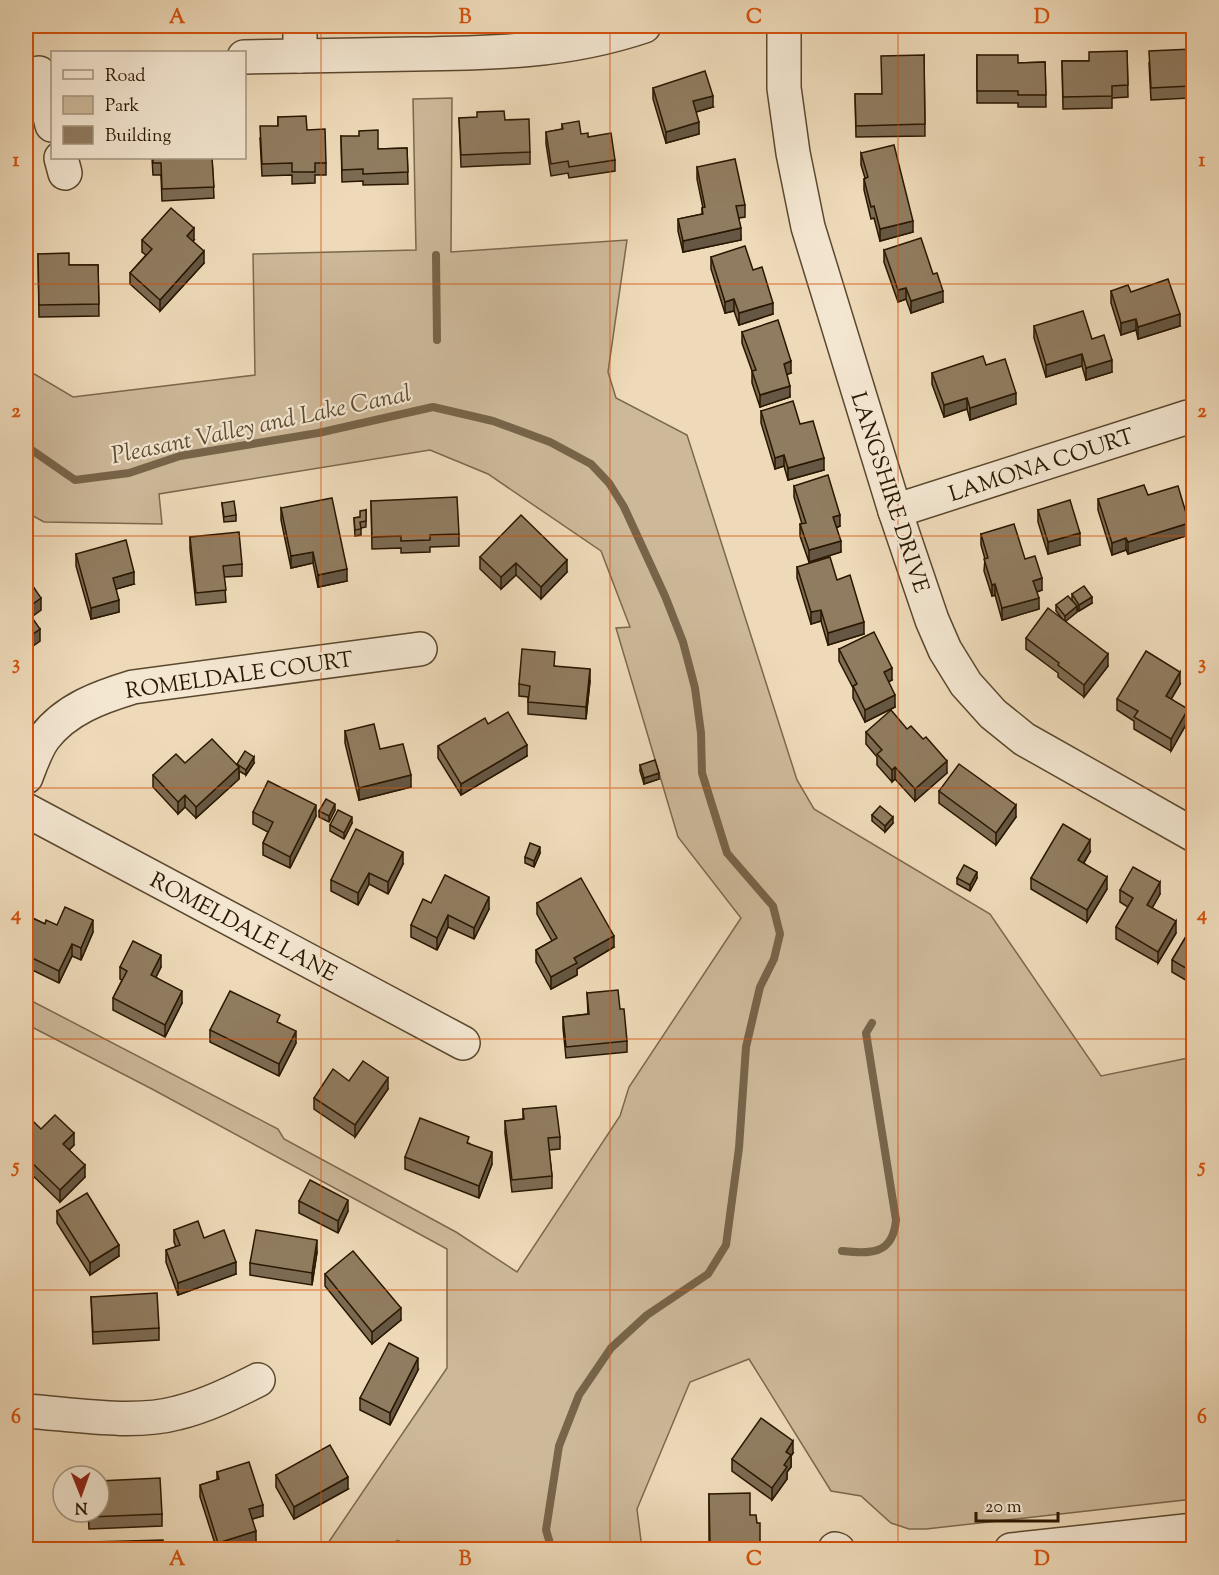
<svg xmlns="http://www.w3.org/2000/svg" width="1219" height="1575" font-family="'Sorts Mill Goudy',serif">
<rect width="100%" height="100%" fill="#eedab9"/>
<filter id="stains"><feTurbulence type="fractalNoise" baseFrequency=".00333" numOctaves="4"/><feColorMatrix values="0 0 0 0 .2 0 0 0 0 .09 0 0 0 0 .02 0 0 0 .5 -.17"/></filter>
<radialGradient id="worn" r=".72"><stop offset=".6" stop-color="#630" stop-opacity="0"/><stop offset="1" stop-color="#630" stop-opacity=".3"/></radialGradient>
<polygon fill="#cdb99a" stroke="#7c684d" stroke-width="1.5" points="452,98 451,252 627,240 608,372 616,398 687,435 797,780 814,809 990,914 1101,1076 1193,1057 1193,1499 926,1529 909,1529 891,1523 861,1496 831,1491 749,1359 690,1382 637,1509 642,1549 324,1549 447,1368 447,1249 152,1089 26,1024 26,998 278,1129 284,1139 456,1232 517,1272 620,1116 629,1087 741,918 678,837 616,628 630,627 601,551 488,474 430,450 159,494 162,524 44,522 26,512 26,369 73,397 255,375 253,254 416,250 413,99"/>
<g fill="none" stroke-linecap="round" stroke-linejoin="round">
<g stroke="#776449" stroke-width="8">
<polyline points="436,255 437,340"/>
<polyline points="26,446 75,480 129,473 180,456 318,433 433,407 493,421 550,442 591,464 609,483 624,507 665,596 683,642 695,688 701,733 702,773 727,853 773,906 780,934 774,959 760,987 746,1047 739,1148 726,1245 708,1274 647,1315 611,1348 579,1395 559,1446 546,1530 552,1550"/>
<path d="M 842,1251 C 870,1254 893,1255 896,1220 L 866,1033 L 872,1023"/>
<polyline points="394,1550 398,1544"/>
</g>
<defs>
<g id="minor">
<polyline points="300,26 300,56"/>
<polyline points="784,26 784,88 793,153 808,227 895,511 932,620 945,650 966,684 993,714 1024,739 1194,835"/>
<path d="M 244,57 C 301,56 357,55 414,54 C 494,53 567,52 644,26"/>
<polyline points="39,73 52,125"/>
<polyline points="61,158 65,173"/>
<polyline points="895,511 1188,417"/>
<path d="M 26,777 C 31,764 36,749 44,738 C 66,709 100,697 133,687 L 420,649"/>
<polyline points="26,810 463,1043"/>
<path d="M 26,1411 C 71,1414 133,1425 177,1413 C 206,1406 232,1393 258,1380"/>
<polyline points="835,1549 838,1550"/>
<polyline points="1011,1550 1194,1530"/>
</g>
</defs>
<use href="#minor" stroke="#5b482e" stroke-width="36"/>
<use href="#minor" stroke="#f4e7d2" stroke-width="33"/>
</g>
<g fill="#7c6b53" stroke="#2a1700" stroke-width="1.5">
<polygon points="1127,51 1128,97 1112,98 1112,108 1063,109 1062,61 1089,61"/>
<polygon points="924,55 925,136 856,137 855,94 882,94"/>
<polygon points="977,55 1018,63 1045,62 1046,107 1018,107 1018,103 977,103"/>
<polygon points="1194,57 1194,103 1190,103 1190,98 1151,100 1149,63"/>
<polygon points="653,88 713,107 696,112 699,134 666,143 653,99"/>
<polygon points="278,117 307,130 326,163 326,175 315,175 315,183 292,184 292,175 262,176 260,138 278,126"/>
<polygon points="459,118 505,120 530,152 530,164 461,167"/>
<polygon points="562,124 581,134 588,137 615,160 615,171 569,178 568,173 551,176 546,144 546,132 562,129"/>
<polygon points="341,136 378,149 407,148 408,184 363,185 363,181 342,182"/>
<polygon points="861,153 913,232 880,241 874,218 871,219 864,190 864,179 865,178 861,165"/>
<polygon points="152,158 212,158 214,198 162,201 161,175 153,175"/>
<polygon points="697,167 745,205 745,217 739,218 741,240 683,252 678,231 678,219 702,214 702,208 703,208 697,179"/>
<polygon points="142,240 194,240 193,241 204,263 160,311 130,284 130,273 146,255 142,252"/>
<polygon points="884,250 943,302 911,313 906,299 898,302 884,262"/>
<polygon points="38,254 69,265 98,265 99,316 39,317"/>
<polygon points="711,257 753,270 773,314 739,325 734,311 725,313 711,269"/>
<polygon points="1111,291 1131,292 1180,326 1138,339 1136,330 1121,335 1111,303"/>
<polygon points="1034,326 1092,339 1112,372 1086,380 1082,366 1046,377 1034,338"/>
<polygon points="742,332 791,373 787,374 790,397 760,407 752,383 752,371 742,343"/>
<polygon points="986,365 1016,404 970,420 967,409 944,417 932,384 932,373"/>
<polygon points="761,411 800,424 824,470 788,480 784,466 775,469 761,423"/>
<polygon points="794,486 840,526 836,528 841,552 809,562 800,536 800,524 802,524 794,497"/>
<polygon points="1148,495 1189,535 1128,554 1126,550 1112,555 1098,510 1098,499"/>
<polygon points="371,501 459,534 459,546 430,547 430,552 401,553 401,548 372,549"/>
<polygon points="222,503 236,515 236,521 224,522"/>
<polygon points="281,508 347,581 318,587 313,563 291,568 281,520"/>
<polygon points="366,510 366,527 361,528 361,535 355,536 354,518 360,517"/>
<polygon points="1038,510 1080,545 1048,554 1038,522"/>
<polygon points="981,534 1025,559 1042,590 1037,592 1039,609 1002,620 995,595 992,596 984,571 985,559 981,545"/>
<polygon points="190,537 242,564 242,576 224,577 226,602 196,605 190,549"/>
<polygon points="76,554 134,584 116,589 119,612 91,619 76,566"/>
<polygon points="480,557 567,572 541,599 516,575 501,589 480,569"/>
<polygon points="797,567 837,580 864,634 828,645 821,621 811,624 797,578"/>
<polygon points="1072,594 1092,603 1079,611 1077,608 1077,612 1065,621 1108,666 1084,697 1058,677 1058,673 1026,649 1026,638 1063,620 1056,611 1056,605 1072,600"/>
<polygon points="839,649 892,680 888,682 895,707 865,722 853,698 853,688 839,661"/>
<polygon points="555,666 590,681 586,719 528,714 528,697 519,696 519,684"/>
<polygon points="1180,684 1171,699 1188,721 1171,751 1134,729 1134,721 1117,710 1117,699"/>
<polygon points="488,724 527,756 461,795 438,758 438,746"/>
<polygon points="345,731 380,749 411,787 359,800 345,743"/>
<polygon points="866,732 947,773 915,801 895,779 892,782 877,765 877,757 866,744"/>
<polygon points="185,763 237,766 237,764 254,763 246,775 239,771 239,779 196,818 185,807 178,814 153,787 153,775"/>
<polygon points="640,765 659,779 644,784 640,771"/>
<polygon points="939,791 1016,817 996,845 939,803"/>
<polygon points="335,810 329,822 319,817 319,811"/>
<polygon points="253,812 316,816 290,868 263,855 263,843 268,832 253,824"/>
<polygon points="872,815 893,823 885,832 872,821"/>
<polygon points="352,823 344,839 330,831 330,825"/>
<polygon points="1090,852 1084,863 1107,889 1087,922 1031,889 1031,878"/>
<polygon points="540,853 534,867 525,863 525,857"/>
<polygon points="403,864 388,894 369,884 358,905 331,891 331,880"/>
<polygon points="957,878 977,878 970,891 957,884"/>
<polygon points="1120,890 1160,894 1152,908 1176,933 1158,963 1116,939 1116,927 1128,907 1120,902"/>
<polygon points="431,903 489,909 474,939 448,927 437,950 411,937 411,925"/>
<polygon points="537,903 614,947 577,969 577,975 551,989 536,962 536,950 552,941 537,914"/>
<polygon points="26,915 45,924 57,925 93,932 81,960 72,956 59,983 26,967"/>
<polygon points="1194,923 1194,985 1172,972 1172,960"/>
<polygon points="120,967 161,967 156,977 182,1003 165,1037 113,1010 113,998 122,980 120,979"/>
<polygon points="587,993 627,1041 627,1052 566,1058 563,1028 563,1017 588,1014"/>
<polygon points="280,1023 296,1043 279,1076 210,1042 210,1030"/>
<polygon points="349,1081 388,1089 355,1137 314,1109 314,1098"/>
<polygon points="523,1109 560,1137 560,1149 549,1150 552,1176 552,1188 512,1192 505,1133 505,1121 523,1119"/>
<polygon points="26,1129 41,1129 74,1145 69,1150 85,1177 60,1202 26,1169"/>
<polygon points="469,1143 492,1164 479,1198 405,1169 405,1157"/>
<polygon points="299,1201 348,1211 338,1233 299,1213"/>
<polygon points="57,1211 119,1256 90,1275 57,1223"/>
<polygon points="174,1230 204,1238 236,1274 178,1295 166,1262 166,1250 176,1247 174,1242"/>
<polygon points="317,1252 312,1285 250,1275 250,1263"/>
<polygon points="325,1274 401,1320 372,1344 325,1286"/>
<polygon points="91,1297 159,1328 159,1340 93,1344"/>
<polygon points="418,1370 390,1425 360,1410 360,1398"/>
<polygon points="793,1453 791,1456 791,1467 787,1472 787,1479 772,1500 732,1471 732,1459"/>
<polygon points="217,1472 263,1516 252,1519 256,1543 235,1550 217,1550 200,1497 200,1485 217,1480"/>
<polygon points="276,1475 348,1489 294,1519 276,1487"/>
<polygon points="709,1494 750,1515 757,1523 760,1550 709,1550"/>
<polygon points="88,1512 162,1514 162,1526 89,1529"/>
</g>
<g fill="#655743" stroke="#2a1700" stroke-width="1.5">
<polygon points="713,96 713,107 693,113 693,101"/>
<polygon points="699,122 699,134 666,143 666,132"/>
<polygon points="913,221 913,232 880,241 880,229"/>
<polygon points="194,228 194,240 187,247 187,236"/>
<polygon points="741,228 741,240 683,252 683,241"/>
<polygon points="204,251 204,263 160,311 160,300"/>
<polygon points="906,288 906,299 898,302 898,290"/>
<polygon points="943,291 943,302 911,313 911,301"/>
<polygon points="734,299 734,311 725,313 725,302"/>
<polygon points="773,303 773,314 739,325 739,313"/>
<polygon points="1180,314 1180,326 1138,339 1138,327"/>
<polygon points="1136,319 1136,330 1121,335 1121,323"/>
<polygon points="1082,354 1082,366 1046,377 1046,365"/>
<polygon points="1112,360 1112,372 1086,380 1086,368"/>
<polygon points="791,361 791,373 784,376 784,364"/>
<polygon points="790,386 790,397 760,407 760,395"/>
<polygon points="1016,393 1016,404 970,420 970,408"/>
<polygon points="967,398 967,409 944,417 944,405"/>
<polygon points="784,455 784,466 775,469 775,458"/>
<polygon points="824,458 824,470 788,480 788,468"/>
<polygon points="840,515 840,526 833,529 833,517"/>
<polygon points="1189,523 1189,535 1128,554 1128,542"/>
<polygon points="1080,533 1080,545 1048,554 1048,542"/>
<polygon points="1126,538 1126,550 1112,555 1112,543"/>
<polygon points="841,541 841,552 809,562 809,550"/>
<polygon points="313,552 313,563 291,568 291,556"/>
<polygon points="567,560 567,572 541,599 541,587"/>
<polygon points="516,563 516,575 501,589 501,577"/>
<polygon points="347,569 347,581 318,587 318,575"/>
<polygon points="134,572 134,584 113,590 113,578"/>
<polygon points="1042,578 1042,590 1033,593 1033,581"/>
<polygon points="995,584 995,595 992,596 992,585"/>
<polygon points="1092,597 1092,603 1079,611 1079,605"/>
<polygon points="41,598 41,610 26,621 26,609"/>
<polygon points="1039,598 1039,609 1002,620 1002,608"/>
<polygon points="119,600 119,612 91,619 91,608"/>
<polygon points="1077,606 1077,612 1065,622 1065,616"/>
<polygon points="821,610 821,621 811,624 811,612"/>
<polygon points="864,622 864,634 828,645 828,633"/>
<polygon points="40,629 40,641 26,651 26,639"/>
<polygon points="1108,654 1108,666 1084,697 1084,685"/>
<polygon points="892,668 892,680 884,684 884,672"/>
<polygon points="590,669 590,681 586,719 586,707"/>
<polygon points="1180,672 1180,684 1166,708 1166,696"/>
<polygon points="895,695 895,707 865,722 865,710"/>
<polygon points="1188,709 1188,721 1171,751 1171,739"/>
<polygon points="527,745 527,756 461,795 461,784"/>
<polygon points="254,757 254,763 246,775 246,770"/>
<polygon points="947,761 947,773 915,801 915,789"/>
<polygon points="239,767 239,779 196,818 196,807"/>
<polygon points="895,767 895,779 892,782 892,770"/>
<polygon points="659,773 659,779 644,784 644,778"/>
<polygon points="411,775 411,787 359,800 359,788"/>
<polygon points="185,795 185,807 178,814 178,802"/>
<polygon points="335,804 335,810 329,822 329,816"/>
<polygon points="316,805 316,816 290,868 290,857"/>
<polygon points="1016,805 1016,817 996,845 996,833"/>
<polygon points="352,817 352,823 344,839 344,833"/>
<polygon points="893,817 893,823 885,832 885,826"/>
<polygon points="1090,840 1090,852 1078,872 1078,860"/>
<polygon points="540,847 540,853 534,867 534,861"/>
<polygon points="403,852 403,864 388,894 388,882"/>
<polygon points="977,872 977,878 970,891 970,885"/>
<polygon points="369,873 369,884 358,905 358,893"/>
<polygon points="1107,877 1107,889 1087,922 1087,910"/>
<polygon points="1160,882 1160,894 1147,917 1147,905"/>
<polygon points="489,897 489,909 474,939 474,928"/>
<polygon points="448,915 448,927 437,950 437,938"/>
<polygon points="93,920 93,932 81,960 81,948"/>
<polygon points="1176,921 1176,933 1158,963 1158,952"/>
<polygon points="614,936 614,947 577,969 577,975 551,989 551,977 574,958"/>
<polygon points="72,944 72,956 59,983 59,971"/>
<polygon points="161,955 161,967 151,987 151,975"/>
<polygon points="182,991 182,1003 165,1037 165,1025"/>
<polygon points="296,1031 296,1043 279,1076 279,1064"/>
<polygon points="388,1078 388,1089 355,1137 355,1125"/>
<polygon points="74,1133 74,1145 63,1156 63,1144"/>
<polygon points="492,1152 492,1164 479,1198 479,1186"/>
<polygon points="85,1165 85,1177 60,1202 60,1190"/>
<polygon points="348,1200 348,1211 338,1233 338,1221"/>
<polygon points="317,1240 317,1252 312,1285 312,1273"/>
<polygon points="119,1245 119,1256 90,1275 90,1263"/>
<polygon points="236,1262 236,1274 178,1295 178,1283"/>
<polygon points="401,1308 401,1320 372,1344 372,1332"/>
<polygon points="418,1358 418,1370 390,1425 390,1413"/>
<polygon points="793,1441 793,1453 791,1456 791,1467 787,1472 787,1479 772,1500 772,1488 786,1452"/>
<polygon points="348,1477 348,1489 294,1519 294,1507"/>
<polygon points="263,1505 263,1516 249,1520 249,1509"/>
<polygon points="256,1531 256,1543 235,1550 218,1550 218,1543"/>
</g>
<g fill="#907c60" stroke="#2a1700" stroke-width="1.5">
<polygon points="1192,49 1192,57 1194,57 1194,91 1190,91 1190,86 1151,88 1149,51"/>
<polygon points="1127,51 1128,85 1112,86 1112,96 1063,97 1062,61 1089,61 1089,52"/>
<polygon points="924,55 925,124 856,126 855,94 882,94 881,56"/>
<polygon points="977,55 1018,55 1018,63 1045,62 1046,95 1018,95 1018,91 977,91"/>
<polygon points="705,71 713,96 693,101 699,122 666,132 653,88"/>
<polygon points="504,111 505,120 529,119 530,152 461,155 459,118 477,117 477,112"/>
<polygon points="306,116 307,130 325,129 326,163 315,163 315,172 292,172 292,163 262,164 260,126 278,126 278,117"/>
<polygon points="579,121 581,134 588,133 588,137 611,133 615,160 569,167 568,161 551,164 546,132 563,129 562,124"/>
<polygon points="378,130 378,149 407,148 408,172 363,174 363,169 342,170 341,136 359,136 359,131"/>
<polygon points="894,145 913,221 880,229 874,206 871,207 864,179 868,177 861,153"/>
<polygon points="153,158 212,158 214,187 162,189 161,163 153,163"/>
<polygon points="735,159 745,205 736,206 741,228 683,241 678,219 703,214 702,208 705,207 697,167"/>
<polygon points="171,208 194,228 187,236 204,251 160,300 130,273 152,249 142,240"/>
<polygon points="921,238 933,274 937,273 943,291 911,301 906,288 898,290 884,250"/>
<polygon points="745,246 753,270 762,267 773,303 739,313 734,299 725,302 711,257"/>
<polygon points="69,253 69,265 98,265 99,304 39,305 38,254"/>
<polygon points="1168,279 1180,314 1138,327 1136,319 1121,323 1111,291 1128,285 1131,292"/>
<polygon points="1083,311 1092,339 1104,335 1112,360 1086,368 1082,354 1046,365 1034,326"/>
<polygon points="778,320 791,361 784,364 790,386 760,395 752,371 756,370 742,332"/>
<polygon points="983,356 986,365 1005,359 1016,393 970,408 967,398 944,405 932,373"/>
<polygon points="793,401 800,424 813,421 824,458 788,468 784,455 775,458 761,411"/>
<polygon points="828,475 840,515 833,517 841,541 809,550 800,524 806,523 794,486"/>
<polygon points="1144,485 1148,495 1178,486 1189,523 1128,542 1126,538 1112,543 1098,499"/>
<polygon points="457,497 459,534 430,535 430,540 401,541 401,536 372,537 371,501"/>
<polygon points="332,498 347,569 318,575 313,552 291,556 281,508"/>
<polygon points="1070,500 1080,533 1048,542 1038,510"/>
<polygon points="234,501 236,515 224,517 222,503"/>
<polygon points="366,510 366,521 360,522 361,529 355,530 354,518 360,517 360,511"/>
<polygon points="521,515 567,560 541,587 516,563 501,577 480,557"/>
<polygon points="1014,524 1025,559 1035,556 1042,578 1033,581 1039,598 1002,608 995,584 992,585 984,559 988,558 981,534"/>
<polygon points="239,532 242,564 223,566 226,590 196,593 190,537"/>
<polygon points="126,540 134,572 113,578 119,600 91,608 76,554"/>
<polygon points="830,557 837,580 850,575 864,622 828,633 821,610 811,612 797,567"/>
<polygon points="26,576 41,598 26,609 40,629 26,639"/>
<polygon points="1084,586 1092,597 1079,605 1072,594"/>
<polygon points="1068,596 1077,606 1065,616 1056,605"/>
<polygon points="1048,608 1108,654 1084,685 1058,665 1059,663 1026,638"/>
<polygon points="874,632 892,668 884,672 895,695 865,710 853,686 857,684 839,649"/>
<polygon points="522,649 555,652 554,666 590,669 586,707 528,702 530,686 519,684"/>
<polygon points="1146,651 1180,672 1166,696 1188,709 1171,739 1134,717 1138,711 1117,699"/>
<polygon points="891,710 907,729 911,726 923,739 926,737 947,761 915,789 895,767 892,770 877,754 882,750 866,732"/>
<polygon points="508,712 527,745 461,784 438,746 485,718 488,724"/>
<polygon points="374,724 380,749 403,744 411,775 359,788 345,731"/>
<polygon points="212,739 239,767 196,807 185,795 178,802 153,775 176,754 185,763"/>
<polygon points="245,751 254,757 246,770 237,764"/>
<polygon points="655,760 659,773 644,778 640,765"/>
<polygon points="959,764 1016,805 996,833 939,791"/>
<polygon points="268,781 316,805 290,857 263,843 273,822 253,812"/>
<polygon points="326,799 335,804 329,816 319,811"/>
<polygon points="880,806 893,817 885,826 872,815"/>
<polygon points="338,810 352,817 344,833 330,825"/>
<polygon points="1063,824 1090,840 1078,860 1107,877 1087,910 1031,878"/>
<polygon points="356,829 403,852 388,882 369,873 358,893 331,880"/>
<polygon points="530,843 540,847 534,861 525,857"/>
<polygon points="964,865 977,872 970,885 957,878"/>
<polygon points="1133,867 1160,882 1147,905 1176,921 1158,952 1116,927 1133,898 1120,890"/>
<polygon points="445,875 489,897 474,928 448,915 437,938 411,925 423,899 431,903"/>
<polygon points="581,878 614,936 574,958 577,963 551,977 536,950 557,938 537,903"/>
<polygon points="65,907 93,920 81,948 72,944 59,971 26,955 26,915 45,924 46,920 57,925"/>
<polygon points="1194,923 1194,973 1172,960"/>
<polygon points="133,941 161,955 151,975 182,991 165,1025 113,998 127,971 120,967"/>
<polygon points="618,990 620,1009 624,1009 627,1041 566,1047 563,1017 589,1014 587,993"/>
<polygon points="230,991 280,1015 277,1022 296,1031 279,1064 210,1030"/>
<polygon points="363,1061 388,1078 355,1125 314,1098 333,1069 349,1081"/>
<polygon points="556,1106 560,1137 548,1138 552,1176 512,1180 505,1121 524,1119 523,1109"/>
<polygon points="55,1115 74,1133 63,1144 85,1165 60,1190 26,1157 26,1129 33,1121 41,1129"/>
<polygon points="420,1118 469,1137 467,1143 492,1152 479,1186 405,1157"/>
<polygon points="310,1180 348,1200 338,1221 299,1201"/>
<polygon points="87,1193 119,1245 90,1263 57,1211"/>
<polygon points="198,1221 204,1238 224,1230 236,1262 178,1283 166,1250 180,1245 174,1230"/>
<polygon points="256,1230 317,1240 312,1273 250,1263"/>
<polygon points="353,1251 401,1308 372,1332 325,1274"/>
<polygon points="157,1293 159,1328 93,1332 91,1297"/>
<polygon points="389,1343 418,1358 390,1413 360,1398"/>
<polygon points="761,1418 793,1441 786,1452 791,1455 784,1465 787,1467 772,1488 732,1459"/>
<polygon points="330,1445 348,1477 294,1507 276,1475"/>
<polygon points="249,1462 263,1505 249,1509 256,1531 218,1543 200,1485 219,1479 217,1472"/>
<polygon points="160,1478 162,1514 89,1517 89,1512 99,1512 99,1481"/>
<polygon points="750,1493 750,1515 756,1515 757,1523 760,1523 760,1550 731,1550 731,1545 710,1545 709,1494"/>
<polygon points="163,1540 163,1550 91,1550 91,1542"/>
</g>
<path fill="none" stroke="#d5520b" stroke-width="1.5" stroke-opacity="0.55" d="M 321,26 L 321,1550M 610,26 L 610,1550M 898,26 L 898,1550M 26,284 L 1194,284M 26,536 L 1194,536M 26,788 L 1194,788M 26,1039 L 1194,1039M 26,1290 L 1194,1290"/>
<g text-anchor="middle" stroke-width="4.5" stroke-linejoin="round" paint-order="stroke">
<g font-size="22" fill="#2a1700" stroke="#f4e7d2">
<text transform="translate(1041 464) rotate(-18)" y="8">LAMONA COURT</text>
<text transform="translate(891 492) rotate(72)" y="8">LANGSHIRE DRIVE</text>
<text transform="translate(239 674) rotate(-8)" y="8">ROMELDALE COURT</text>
<text transform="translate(244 926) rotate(28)" y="8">ROMELDALE LANE</text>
</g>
<g font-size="24" font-style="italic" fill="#5e4b31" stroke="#f4e7d2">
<text transform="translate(261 424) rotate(-12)" y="8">Pleasant Valley and Lake Canal</text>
</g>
</g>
<rect width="1219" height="1575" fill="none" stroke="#eedab9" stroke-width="66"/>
<rect x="51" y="51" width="195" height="108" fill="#f4e7d2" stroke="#a3947e" stroke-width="1.5"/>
<rect x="63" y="70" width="30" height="9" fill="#f4e7d2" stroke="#a3947e" stroke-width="1.5"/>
<text x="105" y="81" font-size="18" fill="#2a1700">Road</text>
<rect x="63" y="96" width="30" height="18" fill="#cdb99a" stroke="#a3947e" stroke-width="1.5"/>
<text x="105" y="111" font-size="18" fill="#2a1700">Park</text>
<rect x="63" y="126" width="30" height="18" fill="#907c60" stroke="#a3947e" stroke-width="1.5"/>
<text x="105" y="141" font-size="18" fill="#2a1700">Building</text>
<g transform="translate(81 1494) rotate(179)"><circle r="28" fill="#f4e7d2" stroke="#a3947e" stroke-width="1.5"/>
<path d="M0-4.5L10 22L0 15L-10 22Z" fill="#8f2418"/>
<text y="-9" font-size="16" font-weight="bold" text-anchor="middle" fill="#2a1700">N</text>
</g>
<path d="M976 1512v9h82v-9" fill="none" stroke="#2a1700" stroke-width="3"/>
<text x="985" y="1512" font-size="18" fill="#2a1700" stroke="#f4e7d2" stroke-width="4.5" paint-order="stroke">20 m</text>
<rect x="33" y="33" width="1153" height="1509" fill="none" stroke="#d5520b" stroke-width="2"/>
<g font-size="20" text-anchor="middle" font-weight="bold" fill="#d5520b">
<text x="177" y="23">A</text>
<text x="465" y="23">B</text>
<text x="754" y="23">C</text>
<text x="1042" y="23">D</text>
<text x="16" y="166">1</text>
<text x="1202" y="166">1</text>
<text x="16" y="417">2</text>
<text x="1202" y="417">2</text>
<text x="16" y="669">3</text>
<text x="1202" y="669">3</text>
<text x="16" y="920">4</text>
<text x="1202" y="920">4</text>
<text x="16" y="1172">5</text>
<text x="1202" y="1172">5</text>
<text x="16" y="1423">6</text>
<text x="1202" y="1423">6</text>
<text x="177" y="1565">A</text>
<text x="465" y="1565">B</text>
<text x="754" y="1565">C</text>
<text x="1042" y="1565">D</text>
</g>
<rect width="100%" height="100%" filter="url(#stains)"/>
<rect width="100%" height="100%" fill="url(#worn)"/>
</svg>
